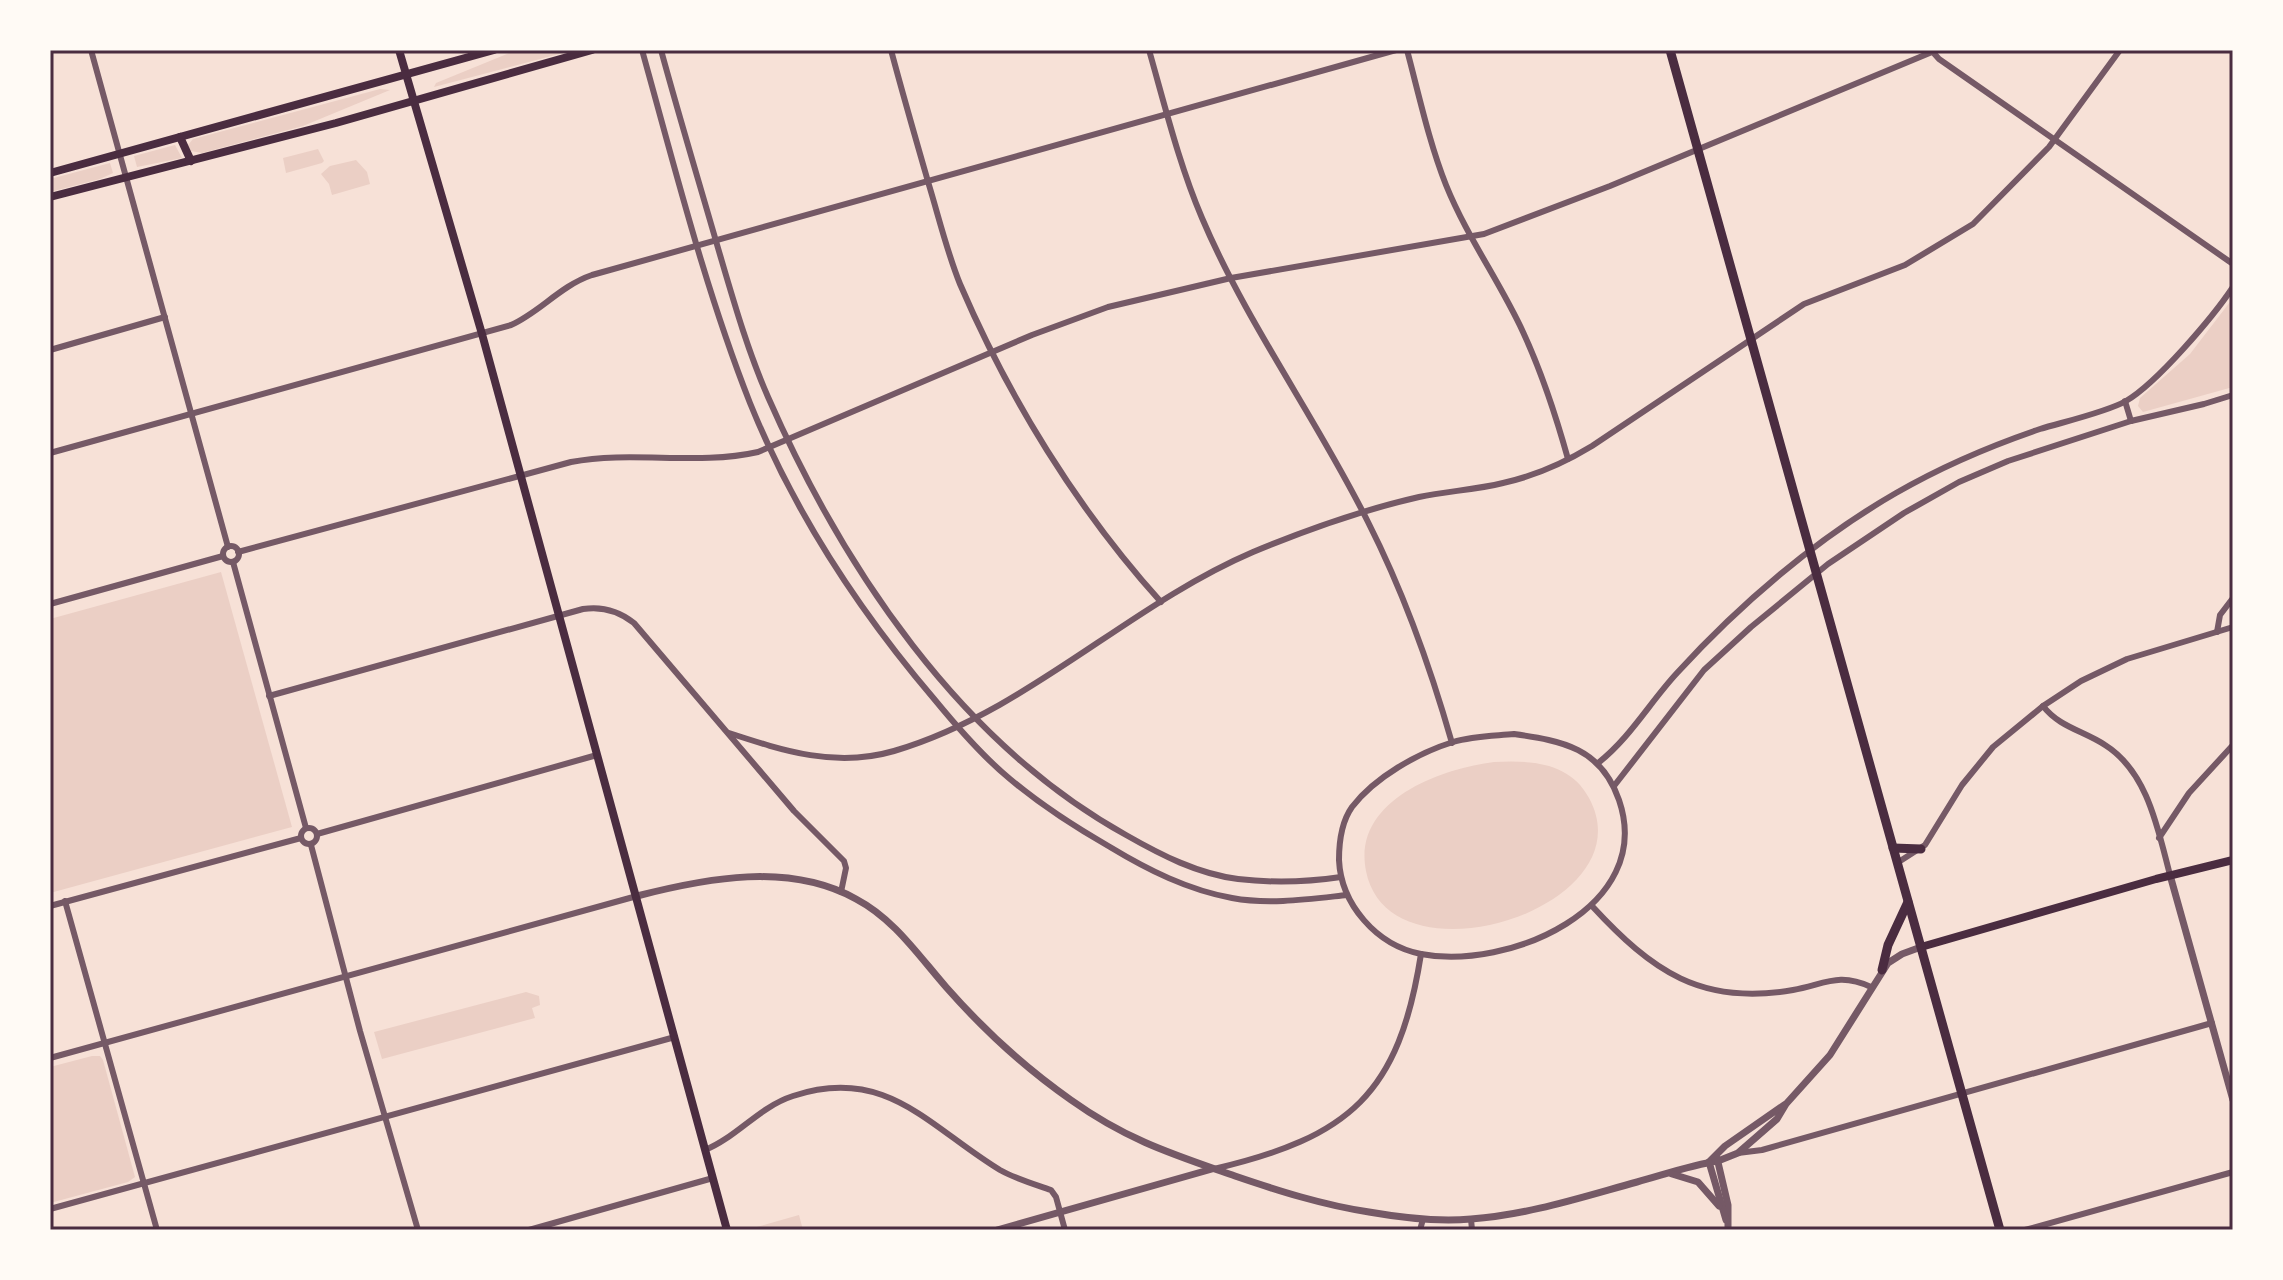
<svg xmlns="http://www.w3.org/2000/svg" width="2283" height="1280" font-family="Barlow,sans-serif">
<rect width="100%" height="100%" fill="#f7e1d7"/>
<g fill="#ebcfc5">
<polygon points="517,50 574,50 434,87 436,83"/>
<polygon points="380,89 390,90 303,126 202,153 191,151 188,145 193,139"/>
<polygon points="175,145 182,158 137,167 134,156"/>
<polygon points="318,149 324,161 322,163 286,173 283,158"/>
<polygon points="356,160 367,172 370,184 332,195 329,184 321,174 330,166"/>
<polygon points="110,163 113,173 100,179 50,192 50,179"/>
<polygon points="2233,298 2233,387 2143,412 2138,406 2140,398 2190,354"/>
<polygon points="221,572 292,827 50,893 50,619"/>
<path d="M 1494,762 C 1530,760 1570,762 1589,798 C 1649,908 1389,989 1366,871 C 1352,801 1439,769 1494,762 Z"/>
<polygon points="526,992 539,996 540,1005 532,1008 535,1018 382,1059 374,1032"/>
<polygon points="92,1056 100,1056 103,1060 135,1177 128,1182 50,1203 50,1067"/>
<polygon points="799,1215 803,1230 746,1230"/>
</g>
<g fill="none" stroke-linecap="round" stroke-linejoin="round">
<g stroke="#755966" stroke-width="6">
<polyline points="91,50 228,547"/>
<path d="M 642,50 C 675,168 705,289 750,403 C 794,512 859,611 935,700 C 958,728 982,756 1010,779 C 1041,805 1075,827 1110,847 C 1148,870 1188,890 1232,898 C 1269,905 1310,899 1347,895"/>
<path d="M 661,50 C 679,116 699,182 718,248 C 733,299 747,349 768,397 C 843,568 960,743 1126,835 C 1161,855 1198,874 1238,879 C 1272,883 1307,882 1341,877"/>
<path d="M 891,50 C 903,95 916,140 929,185 C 939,218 947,252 960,284 C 1009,398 1077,509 1161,602"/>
<path d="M 1149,50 C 1165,106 1179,164 1202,218 C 1247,324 1317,419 1368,522 C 1404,593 1430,666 1452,743"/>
<path d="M 1407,50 C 1419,95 1429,142 1446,185 C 1467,237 1500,282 1523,332 C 1542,373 1556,416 1568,459"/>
<polyline points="1931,50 1939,59 2233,264"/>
<polyline points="50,350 165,317"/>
<polyline points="2125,401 2131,421"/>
<path d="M 50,453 L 511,325 C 540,312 560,286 592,275 L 1396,50"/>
<circle cx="231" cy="554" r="8"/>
<path d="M 238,552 L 571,462 C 633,450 696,466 758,452 L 1032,335 L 1108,307 L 1231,278 L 1484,234 L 1610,186 L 1932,52"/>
<polyline points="233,562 306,828"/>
<polyline points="50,604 223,556"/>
<polyline points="2217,632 2220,615 2233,598"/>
<path d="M 269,696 L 583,609 C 602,606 619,611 634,623 L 794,811 L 844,861 L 846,868 L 841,892"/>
<path d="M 2043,706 C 2059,727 2084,731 2105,745 C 2148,772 2158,830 2170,875"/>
<path d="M 729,733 C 784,751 836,768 894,751 C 1027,712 1127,606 1253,552 C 1306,530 1362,510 1419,497 C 1447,491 1475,490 1503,483 C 1535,476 1564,463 1592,446 L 1804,304 L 1905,265 L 1973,224 L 2049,147 L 2120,50"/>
<path d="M 1514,734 C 1563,741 1601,748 1619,800 C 1656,908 1507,971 1421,954 C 1376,945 1341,904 1339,860 C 1339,843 1342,821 1352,807 C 1375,777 1418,753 1453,742 C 1473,736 1493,736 1514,734 Z"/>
<path d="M 1598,763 C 1630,738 1650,702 1677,673 C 1740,604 1816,539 1896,493 C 1941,467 1990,446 2040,429 C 2063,422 2107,412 2126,401 C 2157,383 2213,317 2233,287"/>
<polyline points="1614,786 1704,670 1751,627 1828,564 1904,513 1959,482 2008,461 2131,421 2204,404 2233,395"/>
<circle cx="309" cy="836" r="8"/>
<polyline points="317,834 597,755"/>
<polyline points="2159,838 2189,793 2233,745"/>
<polyline points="311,845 360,1031 418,1230"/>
<polyline points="1897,863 1925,845 1962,785 1993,747 2043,706 2081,681 2127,659 2233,627"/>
<polyline points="65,901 157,1230"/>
<polyline points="50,906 301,838"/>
<path d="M 1592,906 C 1652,971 1701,1006 1793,990 C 1825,984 1839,972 1871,987"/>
<polyline points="50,1058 637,896"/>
<path d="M 705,1150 C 737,1137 759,1107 793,1096 C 886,1065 929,1127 1000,1170 C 1016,1179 1034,1184 1051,1190 L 1056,1197 L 1065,1230"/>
<polyline points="1738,1153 1762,1150 2212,1023"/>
<path d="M 1214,1169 C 1350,1137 1399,1094 1421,954"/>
<polyline points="50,1209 675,1037"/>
<polyline points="1471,1219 1472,1230"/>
<polyline points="529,1230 713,1178"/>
<polyline points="1420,1230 1423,1219"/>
<polyline points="2025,1230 2233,1172"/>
</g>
<g stroke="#755966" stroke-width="7">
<polyline points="2170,875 2233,1100"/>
<path d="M 637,896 C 707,878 789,862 856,899 C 894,919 918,955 946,987 C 983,1029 1025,1068 1071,1100 C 1127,1140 1172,1154 1235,1176 C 1279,1191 1323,1205 1369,1212 C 1403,1218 1438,1222 1471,1219 C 1528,1215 1582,1197 1637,1182 C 1663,1175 1691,1165 1718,1161 L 1738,1153 L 1777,1119 L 1786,1104 L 1830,1055 L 1888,963 L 1902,954 L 1921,947"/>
<polyline points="1717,1158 1728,1205 1728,1227"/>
<polyline points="1709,1162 1725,1146 1784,1105"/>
<polyline points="1709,1162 1726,1220"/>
<polyline points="1672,1174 1698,1182 1719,1206"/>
<polyline points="997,1230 1212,1169"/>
</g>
<g stroke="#4a2c40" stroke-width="8">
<polyline points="399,50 482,334 727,1230"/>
<polyline points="180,137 191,161"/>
<polyline points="50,173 494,50"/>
<polyline points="50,197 336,123 592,50"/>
<polyline points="1921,947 2156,879 2233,860"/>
</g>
<g stroke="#4a2c40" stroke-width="9">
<polyline points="1670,50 2000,1230"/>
<polyline points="1893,848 1921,849"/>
<polyline points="1882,970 1888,945 1908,902"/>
</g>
</g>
<rect width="2283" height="1280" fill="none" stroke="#fffaf5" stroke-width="104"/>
<rect x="52" y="52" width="2179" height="1176" fill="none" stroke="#4a2c40" stroke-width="3"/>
</svg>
